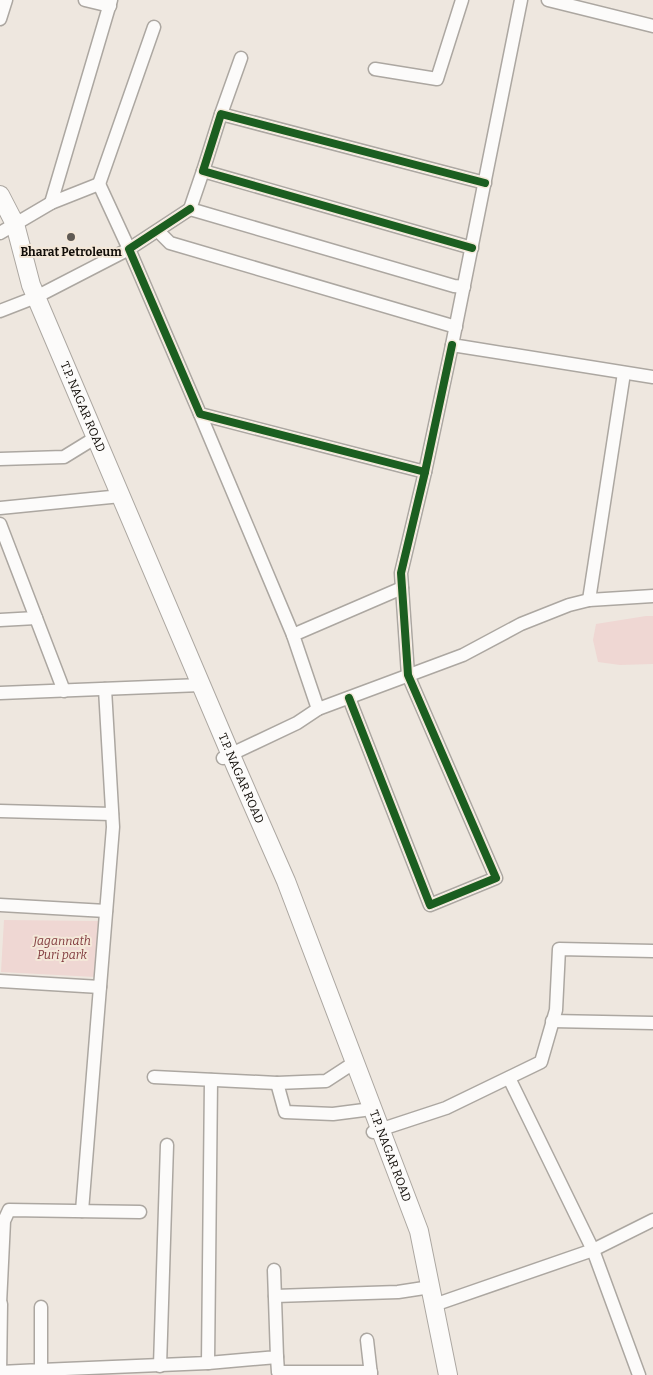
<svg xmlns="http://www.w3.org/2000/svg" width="653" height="1375" font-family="Bitter,serif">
<rect width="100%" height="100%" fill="#eee7df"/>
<g fill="#efd7d3">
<polygon points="646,616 653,616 653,664 620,665 598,662 593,640 596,624"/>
<polygon points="4,920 99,921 95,977 1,972"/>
</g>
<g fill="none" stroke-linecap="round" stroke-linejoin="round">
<defs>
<g id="street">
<polyline points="85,0 110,6"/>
<polyline points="521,0 452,345 653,377"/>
<polyline points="548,0 653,26"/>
<polyline points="0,19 6,0"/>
<polyline points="375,69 437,79 462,0"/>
<polyline points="221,114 241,58"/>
<polyline points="203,171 190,209 454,286 464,287"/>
<polyline points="99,184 154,27"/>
<polyline points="51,203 111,0"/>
<polyline points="190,209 129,249 200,414 425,472 452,345"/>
<polyline points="158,231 170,243 456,327"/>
<polyline points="0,233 51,203 99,184 129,249 36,297 0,311"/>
<polyline points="472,248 203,171 221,114 485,183"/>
<polyline points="200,414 293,635"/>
<polyline points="0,459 64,457 90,441"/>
<polyline points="0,508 121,496"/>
<polyline points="0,524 64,691"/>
<polyline points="589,600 624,373"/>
<polyline points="0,620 36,618"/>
<polyline points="0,693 201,685"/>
<polyline points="349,698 430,905 496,878 408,675 401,573 425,472"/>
<polyline points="318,709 293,635 402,588"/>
<polyline points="223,758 297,723 318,709 463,655 521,624 569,605 589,600 653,596"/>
<polyline points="0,811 112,814"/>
<polyline points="0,905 106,911"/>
<polyline points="0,981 100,987 113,827 105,689"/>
<polyline points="552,1021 653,1023"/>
<polyline points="349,1066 326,1081 277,1083 285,1112 333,1114 364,1110"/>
<polyline points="154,1077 277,1083"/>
<polyline points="509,1078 593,1250 653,1220"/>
<polyline points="373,1132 446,1108 541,1062 556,1010 559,949 653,951"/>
<polyline points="82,1211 100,987"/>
<polyline points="275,1296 398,1292 424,1288"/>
<polyline points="0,1304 4,1221 9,1210 140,1212"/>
<polyline points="434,1305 593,1250 639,1375"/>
<polyline points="367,1340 371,1375"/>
<polyline points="277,1357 278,1372 371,1372"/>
<polyline points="208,1363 277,1357 274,1270"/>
<polyline points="160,1366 167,1145"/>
<polyline points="0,1372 41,1370 41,1307"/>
<polyline points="0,1375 1,1304"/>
<polyline points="41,1375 41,1370 208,1363 211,1080"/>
</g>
<g id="secondary">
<path id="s1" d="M 0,195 L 15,224 L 31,285 L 236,767 L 286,881 L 419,1231 L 448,1375"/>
</g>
</defs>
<use href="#street" stroke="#aca7a1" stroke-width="15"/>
<use href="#secondary" stroke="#aca7a1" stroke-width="20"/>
<use href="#street" stroke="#fcfbfa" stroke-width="12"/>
<use href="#secondary" stroke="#fcfbfa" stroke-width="18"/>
<defs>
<g id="cycleway">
<polyline points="190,209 129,249 200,414 425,472 452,345"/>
<polyline points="472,248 203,171 221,114 485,183"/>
<polyline points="349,698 430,905 496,878 408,675 401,573 425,472"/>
</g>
</defs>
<use href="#cycleway" stroke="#f4e8d9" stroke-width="11"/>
<use href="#cycleway" stroke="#1b5e20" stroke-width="8"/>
</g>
<circle fill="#5f5a54" stroke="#f4e8d9" stroke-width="2" cx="71" cy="237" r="5"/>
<g text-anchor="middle" stroke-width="4" stroke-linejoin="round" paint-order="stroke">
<g font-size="12" font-weight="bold" fill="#120e09" stroke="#f4e8d9">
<text x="71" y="256">Bharat Petroleum</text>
</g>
<g font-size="12" fill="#120e09" stroke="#f4e8d9">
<text dy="4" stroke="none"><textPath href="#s1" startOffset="228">T.P. NAGAR ROAD</textPath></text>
<text dy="4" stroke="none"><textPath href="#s1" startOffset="632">T.P. NAGAR ROAD</textPath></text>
<text dy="4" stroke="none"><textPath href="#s1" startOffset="1038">T.P. NAGAR ROAD</textPath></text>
</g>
<g font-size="12" font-style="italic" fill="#813b3e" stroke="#f4e8d9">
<text x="62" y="945">Jagannath<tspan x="62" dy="14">Puri park</tspan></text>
</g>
</g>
</svg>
